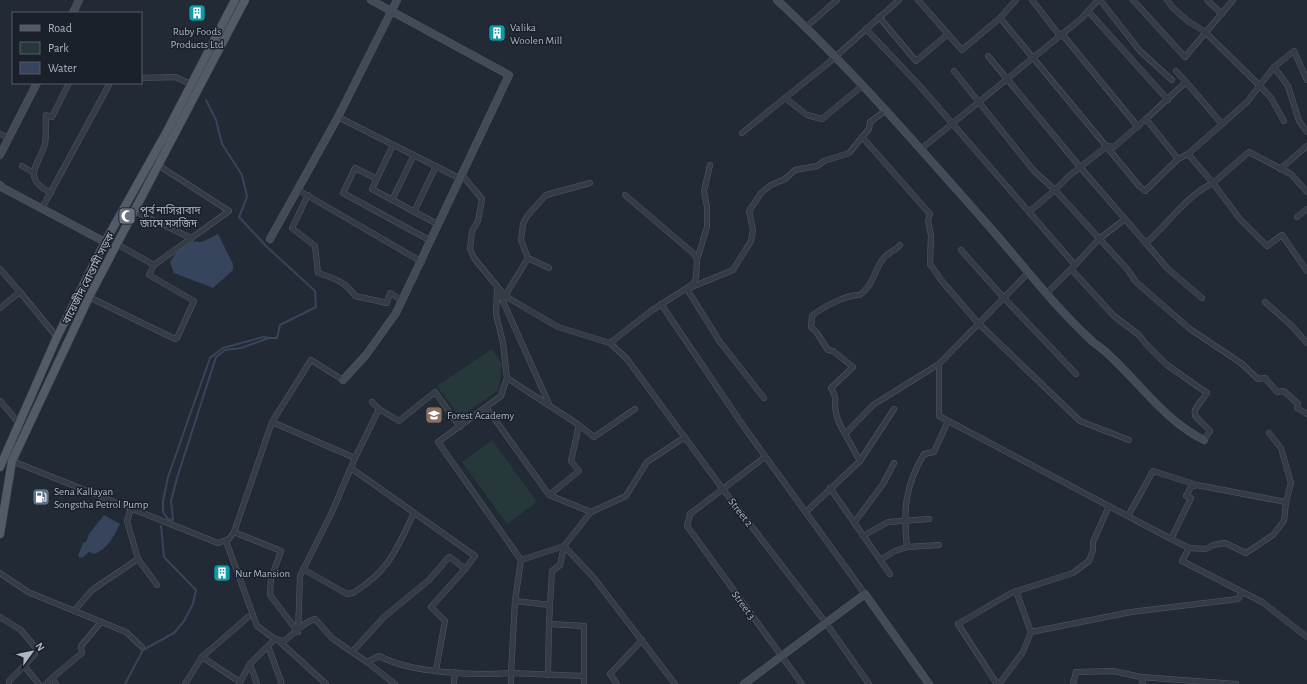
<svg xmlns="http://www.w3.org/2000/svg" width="1307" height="684" font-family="'Alegreya Sans','Noto Sans Bengali',sans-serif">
<rect width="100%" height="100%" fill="#222a35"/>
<g fill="#263839">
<polygon points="492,349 502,364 499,390 460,417 437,386"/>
<polygon points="492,440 537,502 507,524 462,462"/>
</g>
<g fill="#36455c">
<polygon points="218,234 233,264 233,270 213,288 174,273 170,262 180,247 189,241 202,242"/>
<path d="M 104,515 L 120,524 C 114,536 107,550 94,554 L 89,552 L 82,558 L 78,556 L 83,543 L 86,542 L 89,534 Z"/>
</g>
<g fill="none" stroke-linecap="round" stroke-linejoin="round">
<g stroke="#36455c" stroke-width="2">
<polyline points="206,100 216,120 222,144 242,175 247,197 239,217 267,247 315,291 316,307 280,325 277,338 269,338"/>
<polygon points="263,337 269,338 241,348 225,350 216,357 177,478 171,501 173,520 168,519 163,512 163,501 168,477 210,358 223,348"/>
<polyline points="125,684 143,650 174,633 184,621 193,604 196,590 164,557 161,526"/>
</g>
<defs>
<g id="street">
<polyline points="918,0 962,50 1000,18 1140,187 1145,191 1178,159 1188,154 1247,102 1274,67 1294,51 1307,80"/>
<polyline points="1032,0 1060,36"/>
<polyline points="1100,0 1140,51 1172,80"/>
<polyline points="1133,0 1185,57 1233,0"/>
<polyline points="1167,0 1173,8 1189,22 1204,31 1260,86 1271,98 1284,121"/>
<polyline points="1207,0 1222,14"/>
<polyline points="1088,11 1168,100"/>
<polyline points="879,17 916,61 948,34"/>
<polyline points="1000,18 1016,0"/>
<polyline points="806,27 837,0"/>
<polyline points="866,29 918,84 1075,265 1099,239 1125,219 1168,269 1202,298"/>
<polyline points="1062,34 1138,127"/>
<polyline points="988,56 1080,167 1125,219"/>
<polyline points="1274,67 1288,86 1299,121 1307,132"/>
<polyline points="954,71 1034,171 1055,190 1069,176 1107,146 1114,147 1146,119 1178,159"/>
<polyline points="141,78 175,77 191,84"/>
<polyline points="1186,82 1222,124"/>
<polyline points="785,98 826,65 899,0"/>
<polyline points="338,117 461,179"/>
<polyline points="1146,119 1186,82 1176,71"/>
<polyline points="742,133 785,98 807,115 822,119 862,86"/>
<polyline points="0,134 8,138"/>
<polyline points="862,137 930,214 928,221 931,235 930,264 941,280 978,323 1080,421 1129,440"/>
<polyline points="393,145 372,189 439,225"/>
<polyline points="921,149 1082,18 1098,0"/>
<polyline points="1188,154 1213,183 1249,152 1291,174 1307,192"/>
<polyline points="22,166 34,173"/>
<polyline points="1280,169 1307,146"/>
<polyline points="462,175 482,199 478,221 472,231 470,249 474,258 505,296 558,327 610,343 651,311 693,284 696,278 697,260 694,254 625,195"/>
<polyline points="377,179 355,168 343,193 431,241"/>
<polyline points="298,190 422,262"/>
<path d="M 51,193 C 21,177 38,167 45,144 C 47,134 45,125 46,115 L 52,117 L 69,83"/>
<path d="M 308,195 L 292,228 L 315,246 L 318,273 C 334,278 346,282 355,296 L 387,303 L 390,293 L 403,301"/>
<polyline points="392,200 414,155"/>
<polyline points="42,208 110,83"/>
<polyline points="134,211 191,238"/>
<polyline points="414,212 436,166"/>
<polyline points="1029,212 1055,190 1127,269 1136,282 1190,329 1241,363 1258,379 1265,378 1277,392 1284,391 1298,404 1297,408 1307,414"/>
<polyline points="1297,217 1307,209"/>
<path d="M 1146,243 C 1168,224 1186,196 1213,183 L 1240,219 L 1267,246 L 1282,235 L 1307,271"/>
<polyline points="961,250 1003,297 1076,374"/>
<polyline points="697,260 707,227 707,207 704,191 710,165"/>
<polyline points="154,265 229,211 158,165"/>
<path d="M 1075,265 L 1071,269 L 1114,316 L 1139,335 L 1146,344 L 1167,365 L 1207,393 C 1189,417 1191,411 1210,431 L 1204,440"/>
<polyline points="549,268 528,258 521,240 523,224 527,216 546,195 590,183"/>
<polyline points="0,269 20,292"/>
<polyline points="1047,293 1071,269"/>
<polyline points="505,296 528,258"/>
<polyline points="89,297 175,339 177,338 194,301 149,275 154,265 117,244"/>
<polyline points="1265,302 1292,326 1307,343"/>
<polyline points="661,304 744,427 865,594"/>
<polyline points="0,308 20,292 57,337"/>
<polyline points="610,343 627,359 722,488 826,623 869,684"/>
<polyline points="939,364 939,416 1171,539 1189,548 1206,549 1213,545 1225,543 1246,553 1273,535 1284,521 1286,502 1197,485 1191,487 1186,496 1191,498 1171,539"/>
<polyline points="507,378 579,425"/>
<polyline points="764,398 720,342 687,289 733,270 751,241 753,230 749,211 761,193 771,185 785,179 795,170 817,166 824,161 849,153 869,129 870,122 885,111"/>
<polyline points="0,401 18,422"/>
<polyline points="486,407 549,495 579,471 571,461 579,425 594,437 635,409"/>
<polyline points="379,409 399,421 435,392 460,427"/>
<polyline points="272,422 311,360 343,380"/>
<polyline points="1269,433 1281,448 1291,483 1286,502"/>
<path d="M 845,434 C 841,427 837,420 836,413 C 833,399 839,403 831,388 L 853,367 L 833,351 L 828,350 L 817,333 L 811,327 L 812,316 C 821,308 847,294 860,295 C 874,284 873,272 883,259 C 886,254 896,250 900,245"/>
<polyline points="765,457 690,514 687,526 802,684"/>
<polyline points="355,458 379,409 372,402"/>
<polyline points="12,461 218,543 229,539 234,532 272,422 355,458 332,512 300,576 298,632"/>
<polyline points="860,461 894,409"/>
<polyline points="830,488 890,574"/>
<polyline points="549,495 591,512"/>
<polyline points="806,512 860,461 845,434 873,405 939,364 1029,272"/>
<polyline points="1128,516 1153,471 1197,485"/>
<polyline points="854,523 883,484 894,463"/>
<polyline points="234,532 281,551 271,579 270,595 298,632"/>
<polyline points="863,536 888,522 929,519"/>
<path d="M 226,541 L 257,626 L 275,639 L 284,641 C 294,634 303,622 315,619 L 332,638 L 352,652 L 384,617 L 429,580 L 448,558 L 450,557 L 465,569 L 475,556 L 351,468"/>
<path d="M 939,545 L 907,547 C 903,512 905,485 924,454 L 934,452 L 948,421"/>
<polyline points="1189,548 1182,561 1262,602 1307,637"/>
<polyline points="138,559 157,585"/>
<polyline points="521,560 564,546 591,512 626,496 647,462 685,437"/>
<polyline points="880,560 895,551 907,547"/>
<path d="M 303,569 L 347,594 L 353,593 C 389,571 396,550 414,513"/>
<polyline points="0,573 28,592 126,632 142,647"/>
<polyline points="1016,591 1031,632"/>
<polyline points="515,601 550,605 552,571 560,565 564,546 594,578 675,684"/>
<polyline points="550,605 549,624 584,626 584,684"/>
<polyline points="74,611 92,590 138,559 127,521 131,508"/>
<polyline points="0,617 21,630 35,647 35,654 24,666 39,684"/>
<polyline points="279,641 326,684"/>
<polyline points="268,646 282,684"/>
<path d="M 352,652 L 367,662 L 379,656 C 411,673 474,676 511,673 L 515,601 L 521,560 L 438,442 L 501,396 L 507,378 L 503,343 L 496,314 L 497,288 L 549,404"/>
<polyline points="367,662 395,684"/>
<polyline points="436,670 445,621 431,607 465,569"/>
<polyline points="548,675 549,624"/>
<polyline points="1141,677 1143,684"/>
<polyline points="52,678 82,653 81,646 101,622"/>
<polyline points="240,682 250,664"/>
<polyline points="9,684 9,681 24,666"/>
<polyline points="46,684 52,678 56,684"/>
<polyline points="185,684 202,657"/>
<polyline points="239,684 240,682 202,657 248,617"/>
<polyline points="257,684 250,664 275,639"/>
<polyline points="454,684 455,672"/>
<polyline points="511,684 511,673 584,676"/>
<polyline points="617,684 610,674 642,640"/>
<polyline points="997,684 958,624 1011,593 1073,573 1089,561 1093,550 1093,542 1109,506"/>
<polyline points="999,684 1023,652 1031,632 1131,612 1238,599 1242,592"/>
<polyline points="1073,684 1076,672 1113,671 1141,677 1236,684"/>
</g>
<g id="secondary">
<path d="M 777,0 C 855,72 924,153 994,232 C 1026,269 1057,309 1093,342 C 1098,346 1103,349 1108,354 C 1140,383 1164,420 1204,440"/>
<polyline points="73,13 79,0"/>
<polyline points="0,155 37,83"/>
<polyline points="0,185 3,188 105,242"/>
<polyline points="270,239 338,117 397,0"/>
<polyline points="343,380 366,355 396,313 509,75 371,0"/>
<polyline points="744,684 865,594 929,684"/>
</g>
<g id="primary">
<polyline points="0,467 57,337 105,242 166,133 235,0"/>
<polyline points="0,534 12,461 89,297 245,0"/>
</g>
</defs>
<use href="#street" stroke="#525964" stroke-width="6"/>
<use href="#secondary" stroke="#525964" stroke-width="8"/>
<use href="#primary" stroke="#3e4550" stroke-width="9"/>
<use href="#street" stroke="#353c46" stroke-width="5"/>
<use href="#secondary" stroke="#434b59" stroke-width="7"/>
<use href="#primary" stroke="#535b66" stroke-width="8"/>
</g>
<defs>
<symbol id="building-square" viewBox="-11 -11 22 22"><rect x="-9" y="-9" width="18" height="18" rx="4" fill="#0f9aa8" stroke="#1a212b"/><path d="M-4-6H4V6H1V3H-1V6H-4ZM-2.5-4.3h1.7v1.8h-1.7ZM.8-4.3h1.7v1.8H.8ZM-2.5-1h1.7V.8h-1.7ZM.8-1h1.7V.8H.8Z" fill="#fff"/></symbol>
<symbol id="mosque-square" viewBox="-11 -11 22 22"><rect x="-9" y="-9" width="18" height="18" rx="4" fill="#6b7280" stroke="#1a212b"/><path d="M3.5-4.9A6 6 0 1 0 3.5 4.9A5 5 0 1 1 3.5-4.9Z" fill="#fff"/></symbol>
<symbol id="university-square" viewBox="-11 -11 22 22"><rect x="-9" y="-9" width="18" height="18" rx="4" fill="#8d6e63" stroke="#1a212b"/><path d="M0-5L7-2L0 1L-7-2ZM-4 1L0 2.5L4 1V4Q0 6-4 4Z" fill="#fff"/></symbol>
<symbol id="fuel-square" viewBox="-11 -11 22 22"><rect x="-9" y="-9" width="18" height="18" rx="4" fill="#5c6f8a" stroke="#1a212b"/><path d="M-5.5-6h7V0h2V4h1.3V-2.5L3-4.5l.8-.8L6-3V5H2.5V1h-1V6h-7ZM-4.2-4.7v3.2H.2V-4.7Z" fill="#fff"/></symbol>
</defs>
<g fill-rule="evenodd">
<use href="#building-square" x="187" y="3" width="20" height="20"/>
<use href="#building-square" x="487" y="23" width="20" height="20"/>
<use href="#mosque-square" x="117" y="206" width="20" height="20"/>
<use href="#university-square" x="424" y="405" width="20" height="20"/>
<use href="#fuel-square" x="31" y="487" width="20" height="20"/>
<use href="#building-square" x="212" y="563" width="20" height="20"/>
</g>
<g text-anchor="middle" stroke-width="3" stroke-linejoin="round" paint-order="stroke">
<g font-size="11" fill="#afb6c3" stroke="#1a212b" text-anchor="start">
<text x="510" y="31">Valika<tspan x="510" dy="13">Woolen Mill</tspan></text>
<text x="197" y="35" text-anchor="middle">Ruby Foods<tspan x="197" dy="13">Products Ltd</tspan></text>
<text x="140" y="214">পূর্ব নাসিরাবাদ<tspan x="140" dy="13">জামে মসজিদ</tspan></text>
<text x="447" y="419">Forest Academy</text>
<text x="54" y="495">Sena Kallayan<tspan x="54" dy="13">Songstha Petrol Pump</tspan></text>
<text x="235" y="577">Nur Mansion</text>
</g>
<g font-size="11" fill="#afb6c3" stroke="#1a212b">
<text transform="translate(88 278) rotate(-63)" y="4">বায়েজীদ বোস্তামী সড়ক</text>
<text transform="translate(741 512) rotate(52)" y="4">Street 2</text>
<text transform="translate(744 605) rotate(54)" y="4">Street 3</text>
</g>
</g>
<rect x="12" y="12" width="130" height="72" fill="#1a212b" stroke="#565d68"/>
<rect x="20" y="25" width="20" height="6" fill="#535b66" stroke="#565d68"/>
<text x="48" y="32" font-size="12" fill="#afb6c3">Road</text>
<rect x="20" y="42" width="20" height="12" fill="#263839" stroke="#565d68"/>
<text x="48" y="52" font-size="12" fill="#afb6c3">Park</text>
<rect x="20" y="62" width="20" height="12" fill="#36455c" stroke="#565d68"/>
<text x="48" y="72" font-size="12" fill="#afb6c3">Water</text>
<g transform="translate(32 652) rotate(57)" stroke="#1a212b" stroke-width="3" paint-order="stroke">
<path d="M0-3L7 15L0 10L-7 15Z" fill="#afb6c3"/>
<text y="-6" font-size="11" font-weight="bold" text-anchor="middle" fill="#afb6c3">N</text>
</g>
</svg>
